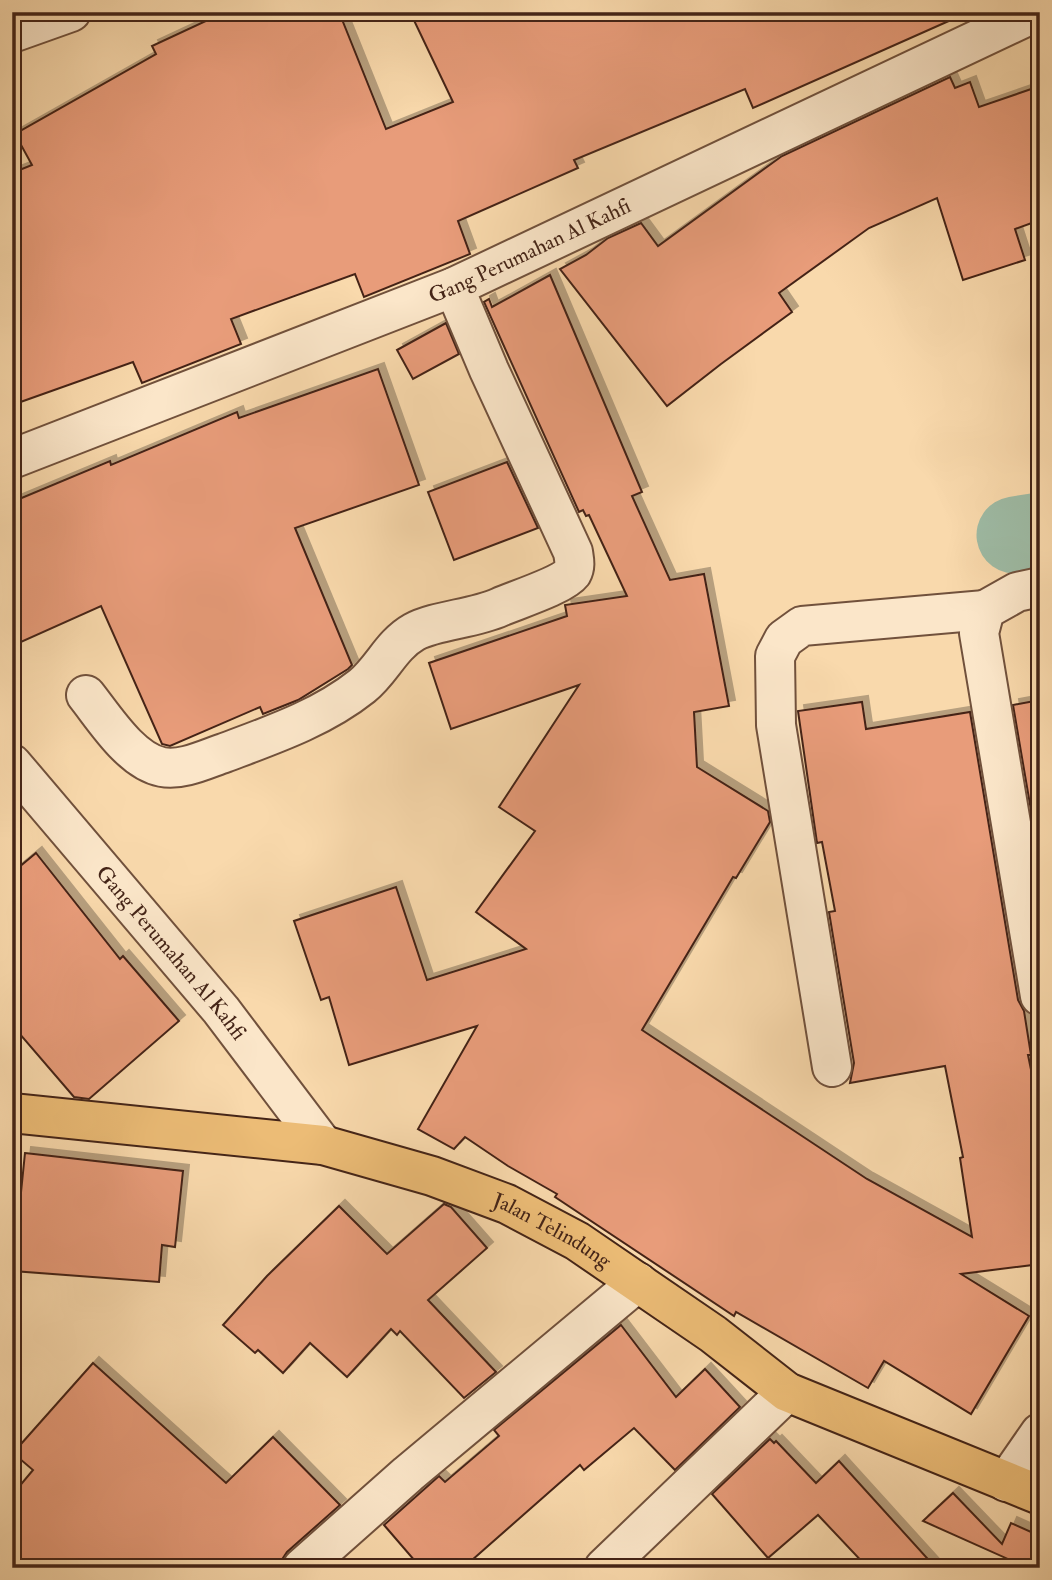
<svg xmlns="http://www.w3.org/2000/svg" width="1052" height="1580" font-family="'IM FELL Double Pica',serif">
<defs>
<filter id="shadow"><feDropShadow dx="6" dy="-6" stdDeviation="0" flood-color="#0004"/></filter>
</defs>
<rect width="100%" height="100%" fill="#f9d9ac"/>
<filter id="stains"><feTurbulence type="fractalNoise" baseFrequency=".00286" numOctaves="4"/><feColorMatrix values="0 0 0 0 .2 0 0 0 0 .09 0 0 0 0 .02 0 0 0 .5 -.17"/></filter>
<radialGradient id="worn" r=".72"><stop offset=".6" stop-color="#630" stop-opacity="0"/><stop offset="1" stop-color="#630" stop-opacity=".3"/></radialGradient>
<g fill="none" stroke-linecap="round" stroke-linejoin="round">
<polyline stroke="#9ebba5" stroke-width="77" points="1015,535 1040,531"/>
</g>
<g fill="#e89c7a" stroke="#442417" stroke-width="2" filter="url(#shadow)">
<polygon points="225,12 339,12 386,129 453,102 410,12 969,12 753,108 745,89 574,160 578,168 458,221 470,254 364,297 355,274 231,319 241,344 142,383 133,362 12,405 12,173 32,165 15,134 156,54 152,46"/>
<polygon points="950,77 955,88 970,82 979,107 1040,86 1040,220 1015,229 1025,260 963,280 937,198 869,228 779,293 792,312 721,364 667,406 560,269 586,255 608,238 641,223 658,246 782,156"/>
<polygon points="550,275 642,492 632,496 670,580 704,574 729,706 694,712 697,767 768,811 770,822 736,878 733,877 642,1030 867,1179 972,1237 960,1158 963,1157 945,1066 850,1083 854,1063 829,912 835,911 822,842 817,843 798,711 862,702 866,729 970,712 1018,1000 1024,1011 1031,1055 1028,1055 1040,1114 1040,1264 961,1274 1029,1316 971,1414 884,1361 868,1388 736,1312 734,1316 555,1197 557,1194 508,1166 465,1137 454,1149 418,1129 477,1026 349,1065 329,997 321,1000 294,921 396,887 427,980 526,949 476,912 535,831 499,807 579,685 451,729 429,663 567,616 565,605 627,596 589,515 586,516 583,510 579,512 484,302 489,299 492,307"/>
<polygon points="446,323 459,354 413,379 397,350"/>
<polygon points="378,369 419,485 295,528 352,665 348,669 298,700 263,714 260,707 170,746 162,744 101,606 12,646 12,502 110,461 111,465 237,412 239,418"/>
<polygon points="507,462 538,528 454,560 428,492"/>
<polygon points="1040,700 1040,863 1013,705"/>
<polygon points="36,853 120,959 123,956 179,1021 89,1099 74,1097 12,1025 12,873"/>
<polygon points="25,1153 183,1171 175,1247 162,1245 159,1282 13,1271"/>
<polygon points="444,1204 451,1207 487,1248 428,1300 496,1372 464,1398 400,1331 397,1335 391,1329 347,1377 310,1343 283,1373 258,1350 255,1353 223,1325 267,1276 339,1206 387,1254"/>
<polygon points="621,1325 676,1397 705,1369 740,1407 675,1470 634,1428 584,1470 580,1465 463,1568 421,1568 384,1525 439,1476 445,1482 499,1436 494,1430"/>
<polygon points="93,1363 226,1483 273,1437 340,1505 287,1552 281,1561 273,1568 12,1568 12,1495 33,1470 13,1453"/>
<polygon points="770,1439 774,1443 776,1441 816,1483 839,1461 936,1568 868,1568 818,1515 768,1558 712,1494"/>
<polygon points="953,1493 1002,1544 1011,1523 1040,1536 1040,1568 1028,1568 923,1521"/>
</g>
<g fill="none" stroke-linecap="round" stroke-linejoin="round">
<defs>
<g id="minor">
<polyline points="12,33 71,12"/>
<path id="s1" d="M 12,459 L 454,287 L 1036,12"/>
<polyline points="1040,587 1017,592 985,610 979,633 1040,996"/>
<path d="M 86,695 C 105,719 131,761 162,767 C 182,771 206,759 224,753 C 272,735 322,718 362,686 C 382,670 391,645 414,632 C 436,620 474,619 500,607 C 516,600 563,585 572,573 C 576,566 574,559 573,552 L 489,370 L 454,287"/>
<path id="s2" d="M 12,764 L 221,1010 L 323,1145"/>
<polyline points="832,1067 776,725 775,656 784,639 802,626 985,610"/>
<polyline points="1006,1482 1040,1433"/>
<polyline points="302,1568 408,1474 638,1282"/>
<polyline points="604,1568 787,1392"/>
</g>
<g id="major">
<path id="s3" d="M 12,1113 L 323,1145 L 432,1176 L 507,1204 L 577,1241 L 713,1334 L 787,1392 L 1040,1495"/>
</g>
</defs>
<use href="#minor" stroke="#71513c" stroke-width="42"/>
<use href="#major" stroke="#442417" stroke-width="42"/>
<use href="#minor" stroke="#fbe6c9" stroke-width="38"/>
<use href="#major" stroke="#ecbc76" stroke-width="38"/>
</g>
<g text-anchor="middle" stroke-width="6" stroke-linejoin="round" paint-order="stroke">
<g font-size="21" fill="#442417" stroke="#fbe6c9">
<text dy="7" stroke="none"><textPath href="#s1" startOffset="558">Gang Perumahan Al Kahfi</textPath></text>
<text dy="7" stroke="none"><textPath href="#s2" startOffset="247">Gang Perumahan Al Kahfi</textPath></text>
<text dy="7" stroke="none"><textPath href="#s3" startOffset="558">Jalan Telindung</textPath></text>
</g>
</g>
<rect width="1052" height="1580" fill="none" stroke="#f9d9ac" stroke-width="42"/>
<rect x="14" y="14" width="1024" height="1552" fill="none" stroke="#442417" stroke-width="3.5"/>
<rect x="21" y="21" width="1010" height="1538" fill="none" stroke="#442417" stroke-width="2"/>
<rect width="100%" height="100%" filter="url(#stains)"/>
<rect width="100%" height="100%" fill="url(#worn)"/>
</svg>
